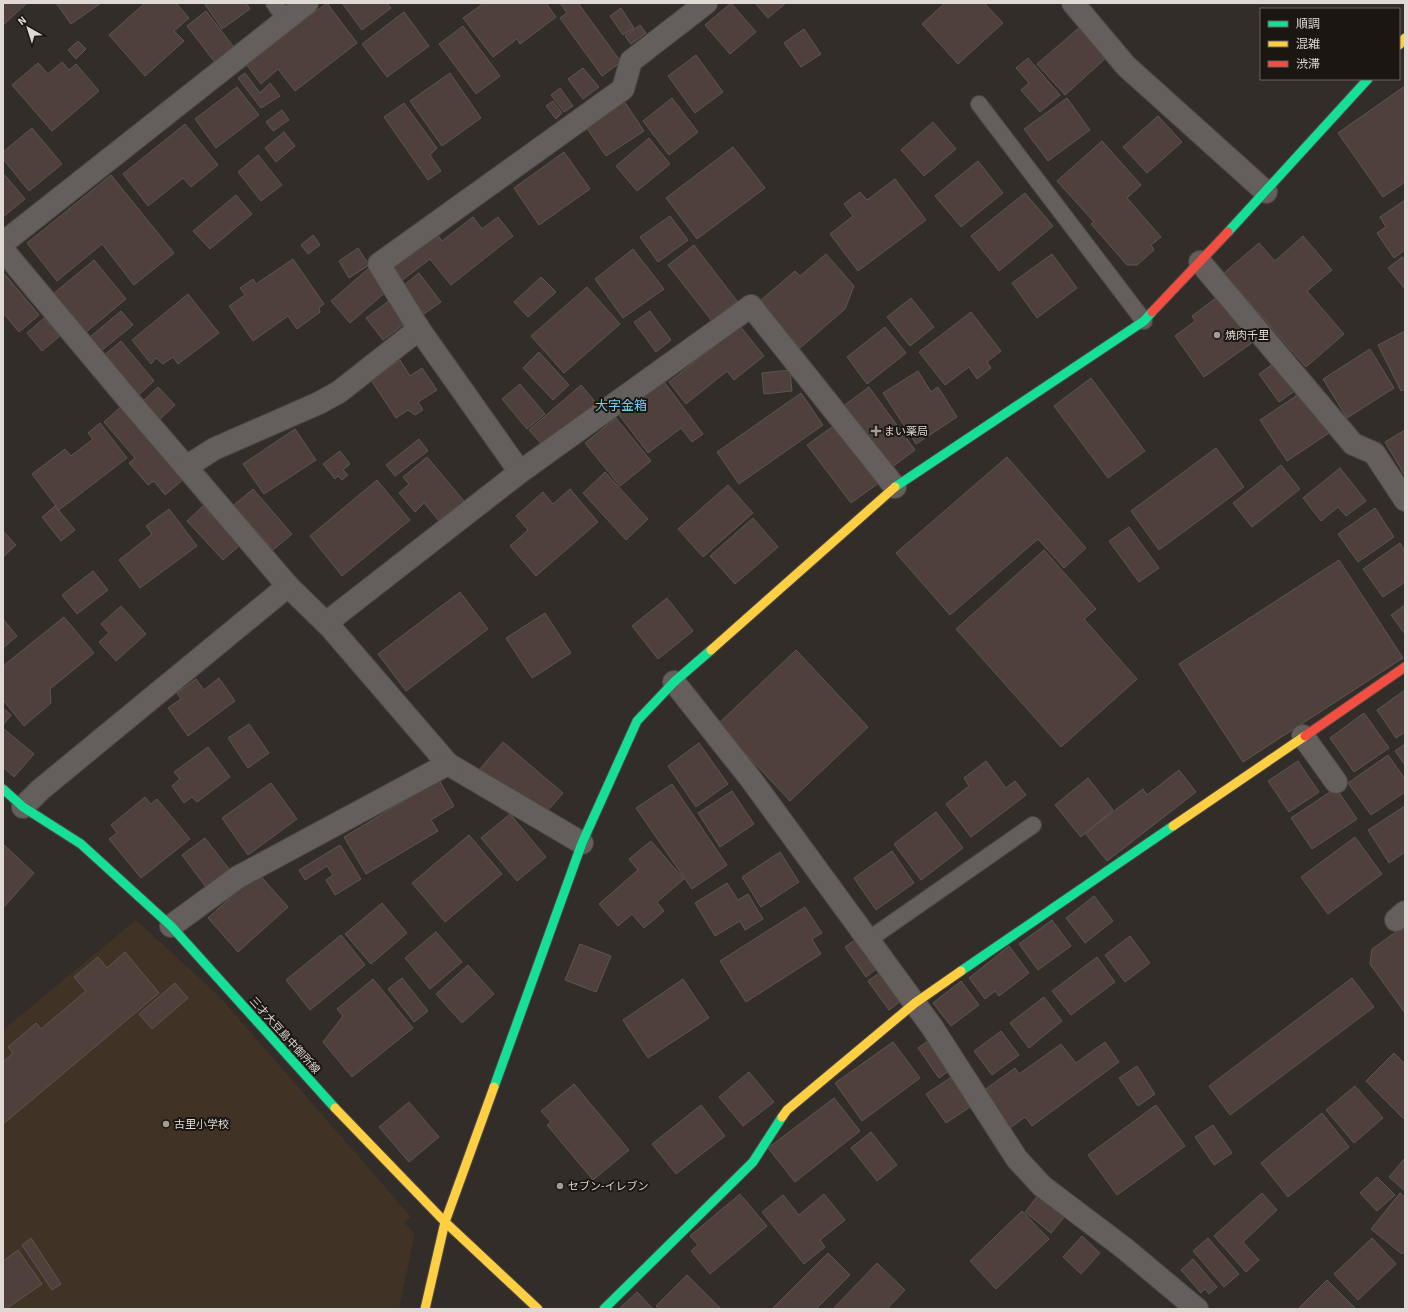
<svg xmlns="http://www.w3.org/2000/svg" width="1408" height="1312" font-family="'Source Sans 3','Noto Sans JP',sans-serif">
<rect width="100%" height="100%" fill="#322d28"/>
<polygon fill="#413226" points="136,920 219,996 411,1217 404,1222 415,1234 399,1309 3,1309 3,1030"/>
<g fill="#4f403b" stroke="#5c5754">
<polygon points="3,3 27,3 3,25"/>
<polygon points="56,3 101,3 71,24"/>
<polygon points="145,3 176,3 189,18 174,31 184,41 145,76 109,35"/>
<polygon points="204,3 246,3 250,9 222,29"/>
<polygon points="327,3 357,43 295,91 278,69 261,84 246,64"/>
<polygon points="342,3 387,3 391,8 362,30"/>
<polygon points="484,3 546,3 556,17 520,44 517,39 493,57 463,18"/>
<polygon points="560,3 578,3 621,62 602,76 560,18 567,13"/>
<polygon points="731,3 756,32 730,54 705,25"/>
<polygon points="755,3 786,3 768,18"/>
<polygon points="945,3 984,3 1003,23 958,64 922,24"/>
<polygon points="621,8 634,28 623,35 610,16"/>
<polygon points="206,11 236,50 217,65 187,26"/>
<polygon points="404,12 429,46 387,77 362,44"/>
<polygon points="640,25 646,33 631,44 625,36"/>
<polygon points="463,26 500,76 476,94 439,44"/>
<polygon points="1080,27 1107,57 1065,95 1037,64"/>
<polygon points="804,29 821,54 801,67 784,43"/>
<polygon points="78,41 86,49 76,59 68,50"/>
<polygon points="696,55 723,92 695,113 668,76"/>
<polygon points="1028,58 1060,95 1040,112 1021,90 1029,83 1016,68"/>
<polygon points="62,62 69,70 76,64 99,91 52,131 12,85 38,63 48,74"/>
<polygon points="583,68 599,87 583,99 568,79"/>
<polygon points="245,73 260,93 270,83 280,96 261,108 238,78"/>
<polygon points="450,73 481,118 442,146 410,101"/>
<polygon points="1405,86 1405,182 1383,197 1338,133"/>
<polygon points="237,87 259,115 216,148 195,119"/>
<polygon points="560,88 573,106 564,112 551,95"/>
<polygon points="672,98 698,132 669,155 643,121"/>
<polygon points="1067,98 1090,130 1048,161 1024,129"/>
<polygon points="553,101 562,113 556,119 546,106"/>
<polygon points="624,101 644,131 606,156 586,127"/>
<polygon points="404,103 437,148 430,155 441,171 428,180 384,117"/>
<polygon points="282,110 289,120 273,131 266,122"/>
<polygon points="1158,116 1182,142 1147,173 1123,147"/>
<polygon points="933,122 956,149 924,176 901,150"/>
<polygon points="185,124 218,165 191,187 183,178 148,206 123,174"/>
<polygon points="32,128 62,164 29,191 3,159 3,152"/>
<polygon points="284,132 295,146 276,162 265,148"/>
<polygon points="649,138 670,164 637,191 616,166"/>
<polygon points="1102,141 1141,185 1127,198 1161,237 1151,245 1154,250 1137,265 1127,265 1091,224 1094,222 1057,181"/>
<polygon points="733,147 765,188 697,239 666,198"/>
<polygon points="564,152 590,189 539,225 514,188"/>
<polygon points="258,155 282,185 261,201 238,172"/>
<polygon points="978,161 1003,193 961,227 935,196"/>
<polygon points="3,173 25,199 3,217"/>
<polygon points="111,175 174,253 134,285 102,244 57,281 27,243"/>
<polygon points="895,179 926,220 858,271 830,234 853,216 844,204 860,192 867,200"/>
<polygon points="1025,193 1053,226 999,271 971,236"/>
<polygon points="236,195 252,214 210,249 193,231"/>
<polygon points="1405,200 1405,250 1394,258 1377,233 1386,227 1380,217"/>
<polygon points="670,216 688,240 658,262 640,237"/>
<polygon points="473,217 482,229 498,217 513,236 451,285 430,259 401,281 389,264 434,230 442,241"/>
<polygon points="313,235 320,245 308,254 301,245"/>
<polygon points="1303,236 1332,270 1307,291 1344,334 1306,367 1224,273 1259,243 1275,261"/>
<polygon points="694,245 737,301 712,321 668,265"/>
<polygon points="358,248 369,265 349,278 339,261"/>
<polygon points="633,249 664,289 623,318 595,279"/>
<polygon points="826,254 854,286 845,309 800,348 760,301 795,271 800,276"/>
<polygon points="1052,254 1077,288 1037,318 1012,283"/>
<polygon points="1402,257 1405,261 1405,289 1388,268"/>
<polygon points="293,259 324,304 319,308 320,312 297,329 288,316 253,341 229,306 245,295 240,288 253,279 256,284"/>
<polygon points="94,260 126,299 85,333 53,294"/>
<polygon points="369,268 388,290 350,323 331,301"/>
<polygon points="3,272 39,315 19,332 3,313"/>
<polygon points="419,273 441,302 424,314 403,286"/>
<polygon points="541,277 556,292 528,317 514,302"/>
<polygon points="587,287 620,324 564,373 531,336"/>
<polygon points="188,294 219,333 178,364 173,357 163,364 156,358 151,364 132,340"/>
<polygon points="1220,295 1253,342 1204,377 1175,336 1195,321 1192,316"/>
<polygon points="911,298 934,327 910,346 887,317"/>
<polygon points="390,300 407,322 383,340 366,318"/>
<polygon points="121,311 133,325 101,351 90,337"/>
<polygon points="650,311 671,340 656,352 634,322"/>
<polygon points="971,312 1001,351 987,362 991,368 977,379 969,367 945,385 919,352"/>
<polygon points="44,318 60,336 42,351 27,333"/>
<polygon points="740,326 764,356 734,380 727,371 686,404 669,382"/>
<polygon points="885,327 906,353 867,384 847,357"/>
<polygon points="1405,331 1405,389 1401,391 1378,345"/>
<polygon points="121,341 154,381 136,397 102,357"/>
<polygon points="1370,349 1394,388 1347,418 1323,379"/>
<polygon points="539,352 569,385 553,400 523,368"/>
<polygon points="1280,359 1300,387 1279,402 1259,374"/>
<polygon points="400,360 410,376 422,368 437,390 418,402 423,410 415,415 408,410 396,418 371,380"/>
<polygon points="790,370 792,391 764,394 762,373"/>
<polygon points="918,371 931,392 938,387 957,417 916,444 883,393"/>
<polygon points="1091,378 1145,451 1108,478 1054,406"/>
<polygon points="662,379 703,434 692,442 681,428 648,453 617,412"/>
<polygon points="520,384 545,414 527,429 502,399"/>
<polygon points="581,385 597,404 545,448 529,430"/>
<polygon points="158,387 175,405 160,419 143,401"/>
<polygon points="869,387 915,450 888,470 842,407"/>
<polygon points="1305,390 1332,431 1287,461 1260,420"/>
<polygon points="801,393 823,425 739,484 717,452"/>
<polygon points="123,405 185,478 165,495 154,481 148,485 129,463 135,458 104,422"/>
<polygon points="616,418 651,461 620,486 585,443"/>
<polygon points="100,423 127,458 59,510 32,474 65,449 71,456 93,439 88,433"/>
<polygon points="836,424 880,482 851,503 807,445"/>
<polygon points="295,429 316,460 264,494 243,464"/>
<polygon points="1405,430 1405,473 1404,474 1385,442"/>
<polygon points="419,439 428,451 395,476 386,465"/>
<polygon points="1216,448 1244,487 1159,550 1131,511"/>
<polygon points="340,451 350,464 343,470 348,475 342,480 338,476 335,479 323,464"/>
<polygon points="427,457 464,501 440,522 424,503 415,512 399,493 409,484 403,477"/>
<polygon points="1007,457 1086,548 1064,568 1038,539 950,615 896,553"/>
<polygon points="1281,465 1300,489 1252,527 1233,503"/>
<polygon points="1340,468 1366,501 1346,516 1338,507 1321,521 1303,498"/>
<polygon points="605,472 648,519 626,540 583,493"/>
<polygon points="377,480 410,520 342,576 310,536"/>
<polygon points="728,485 753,513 703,557 678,529"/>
<polygon points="253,489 292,534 273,550 234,505"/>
<polygon points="570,489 598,522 536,576 510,546 528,530 516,516 543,492 553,504"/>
<polygon points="55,506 75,530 61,541 42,517"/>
<polygon points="203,506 240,545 223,560 187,521"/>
<polygon points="1375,508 1394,537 1358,562 1338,534"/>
<polygon points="169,509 197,546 140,588 119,560 152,534 146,526"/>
<polygon points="753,518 778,547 735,584 710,556"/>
<polygon points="1129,527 1159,568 1139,582 1109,541"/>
<polygon points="3,531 16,545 3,557"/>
<polygon points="1400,543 1405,551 1405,582 1383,597 1363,569"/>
<polygon points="1044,550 1096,609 1084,619 1137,679 1061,747 956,629"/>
<polygon points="1339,560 1403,658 1243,762 1179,664"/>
<polygon points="93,571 108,590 77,614 62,595"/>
<polygon points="460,592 488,629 406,691 378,654"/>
<polygon points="667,598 693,631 658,659 632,626"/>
<polygon points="1405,605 1405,634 1391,615"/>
<polygon points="121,606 146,634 116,661 99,642 109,633 101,624"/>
<polygon points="545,613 571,653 532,678 506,638"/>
<polygon points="64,617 94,653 50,689 51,703 24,726 3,700 3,666"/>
<polygon points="3,619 17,636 3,648"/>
<polygon points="796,650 868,727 790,801 718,724"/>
<polygon points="219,678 235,701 188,736 168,708 181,699 177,693 196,679 204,690"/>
<polygon points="1405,690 1405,732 1396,738 1377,710"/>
<polygon points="3,708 11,715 3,725"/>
<polygon points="1364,713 1389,748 1354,772 1330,738"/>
<polygon points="249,724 269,753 248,768 228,738"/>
<polygon points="4,729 34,754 14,777 3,767 3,730"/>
<polygon points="503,742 563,793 544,815 515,790 509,796 479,770"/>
<polygon points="699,743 728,784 696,807 668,766"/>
<polygon points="1405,744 1405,765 1395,751"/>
<polygon points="208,747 230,777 197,802 192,797 184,803 172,786 180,779 174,772"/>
<polygon points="1388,755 1405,779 1405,792 1371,815 1348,783"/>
<polygon points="986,761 1006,788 1015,781 1026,795 971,837 946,804 969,786 964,778"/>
<polygon points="1298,761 1319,792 1289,812 1268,781"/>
<polygon points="1179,770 1196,792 1107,861 1085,833 1143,789 1147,795"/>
<polygon points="1088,778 1113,810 1081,837 1055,805"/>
<polygon points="439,780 454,806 431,820 438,831 366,874 344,837"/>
<polygon points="271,783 297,819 248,855 222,818"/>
<polygon points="672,784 727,865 692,889 636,808"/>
<polygon points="1336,788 1357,819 1312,849 1291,818"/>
<polygon points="732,791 754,824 720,847 698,813"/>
<polygon points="145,797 151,804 157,799 190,839 141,878 109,839 117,833 111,825"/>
<polygon points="1405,806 1405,852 1389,863 1368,830"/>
<polygon points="936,812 963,848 921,880 894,844"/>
<polygon points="510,814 546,857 517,881 481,838"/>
<polygon points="469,835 502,874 445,922 412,883"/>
<polygon points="1355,837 1382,874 1328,914 1301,877"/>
<polygon points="205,838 229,869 206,887 182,855"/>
<polygon points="651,841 684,879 657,902 664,911 644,928 632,914 618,926 599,904 638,870 629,859"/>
<polygon points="3,844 34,873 3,908"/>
<polygon points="340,845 361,879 335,895 326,880 333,875 327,866 305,880 299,870"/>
<polygon points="892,851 914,883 876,910 854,878"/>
<polygon points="780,852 799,882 761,907 742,877"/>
<polygon points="258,873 288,907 238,952 208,918"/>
<polygon points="727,883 738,900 748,894 763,919 745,930 740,921 715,936 695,903"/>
<polygon points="1094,896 1113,921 1085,943 1066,918"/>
<polygon points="382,903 407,933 371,964 345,934"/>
<polygon points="805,907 822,933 812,939 821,954 746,1002 720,961"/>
<polygon points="1052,920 1071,946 1038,970 1019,944"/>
<polygon points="1403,927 1405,930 1405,1013 1370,964 1372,949"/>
<polygon points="436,932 462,962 430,989 405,958"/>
<polygon points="341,935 365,965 310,1010 286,980"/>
<polygon points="1130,936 1150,963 1125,982 1105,955"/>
<polygon points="859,937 879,967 866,977 845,947"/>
<polygon points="580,944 611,956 596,992 565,980"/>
<polygon points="1009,946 1029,973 999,996 995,991 985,999 969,978"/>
<polygon points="125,952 159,993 3,1124 3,1062 13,1053 8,1047 36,1023 41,1029 86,991 74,977 98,957 107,968"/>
<polygon points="1097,957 1115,982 1071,1015 1052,991"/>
<polygon points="468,965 494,994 462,1023 436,994"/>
<polygon points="882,971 902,1000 889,1010 868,981"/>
<polygon points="402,978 428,1011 414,1022 388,989"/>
<polygon points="1352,978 1374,1007 1230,1115 1209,1086"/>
<polygon points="373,979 413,1028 352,1077 323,1042 343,1016 337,1009"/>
<polygon points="683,979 709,1018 648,1058 623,1020"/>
<polygon points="961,981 979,1005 951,1026 933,1003"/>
<polygon points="175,983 188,998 152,1029 139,1014"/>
<polygon points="1044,997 1062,1021 1029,1048 1010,1023"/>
<polygon points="1001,1031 1019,1055 992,1075 974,1051"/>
<polygon points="932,1038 953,1068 939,1078 918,1048"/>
<polygon points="893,1042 920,1078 862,1121 835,1083"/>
<polygon points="1105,1042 1119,1062 1032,1126 1025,1117 1010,1128 983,1091 1015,1068 1019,1074 1061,1044 1076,1063"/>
<polygon points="1394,1053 1405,1064 1405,1120 1366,1081"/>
<polygon points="1137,1066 1155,1094 1138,1106 1119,1078"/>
<polygon points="749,1072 774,1102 743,1126 719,1097"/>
<polygon points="953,1076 973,1105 946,1123 926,1094"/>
<polygon points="574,1084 629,1150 593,1180 547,1125 551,1122 541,1111"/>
<polygon points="1355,1086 1383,1118 1354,1143 1326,1110"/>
<polygon points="834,1098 860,1131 795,1182 768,1148"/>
<polygon points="409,1102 439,1137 409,1162 379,1127"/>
<polygon points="701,1105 725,1136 676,1174 652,1144"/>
<polygon points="1156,1105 1185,1146 1117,1195 1088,1155"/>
<polygon points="1322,1113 1349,1147 1288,1197 1261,1163"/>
<polygon points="1213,1125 1232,1153 1214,1165 1195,1137"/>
<polygon points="871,1132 897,1165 877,1181 851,1148"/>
<polygon points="1405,1158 1405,1191 1389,1177"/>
<polygon points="1377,1177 1395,1195 1377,1211 1360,1193"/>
<polygon points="1040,1193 1066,1215 1051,1233 1025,1212"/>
<polygon points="1262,1193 1277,1210 1243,1242 1259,1260 1246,1272 1214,1236"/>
<polygon points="1400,1193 1405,1197 1405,1251 1402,1254 1371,1229"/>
<polygon points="740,1194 767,1226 710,1274 691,1251 698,1245 690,1236"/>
<polygon points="824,1194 845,1220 820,1240 825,1247 804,1264 762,1212 783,1195 799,1215"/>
<polygon points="1022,1211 1049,1239 996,1289 970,1261"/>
<polygon points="1082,1236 1100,1253 1081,1274 1063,1257"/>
<polygon points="31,1238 61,1284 52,1290 22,1245"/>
<polygon points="1208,1238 1239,1274 1224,1287 1193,1251"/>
<polygon points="1372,1238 1396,1264 1358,1300 1334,1274"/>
<polygon points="18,1250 42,1284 6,1309 3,1309 3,1261"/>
<polygon points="828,1253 850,1275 816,1309 772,1309"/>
<polygon points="1193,1259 1217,1287 1209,1294 1205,1289 1201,1293 1181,1270"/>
<polygon points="877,1263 905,1290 887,1309 833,1309"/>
<polygon points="687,1275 721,1309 659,1309 656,1306"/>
<polygon points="1327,1280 1356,1309 1298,1309"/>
<polygon points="637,1292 653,1309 619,1309"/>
</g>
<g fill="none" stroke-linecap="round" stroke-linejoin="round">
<defs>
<g id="lane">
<polyline points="274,3 286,20"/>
<polyline points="979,104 1144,321"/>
<polyline points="868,940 1033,825"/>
</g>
<g id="street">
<polyline points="1073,3 1126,66 1266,192"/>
<polyline points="3,243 307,3"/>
<polyline points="3,250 132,404 288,586 331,628 448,764 582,843"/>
<polyline points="1200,262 1353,444 1374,453 1405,500"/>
<polyline points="186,467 214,449 319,403 339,392 419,329"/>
<polyline points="520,472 419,329 379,264 623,89 631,61 706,3"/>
<polyline points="326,623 520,472 751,306 895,487"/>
<polyline points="674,682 750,778 932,1027 1017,1159 1042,1186 1124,1248 1197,1309"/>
<polyline points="1303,736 1336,782"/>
<polyline points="23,807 40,790 288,586"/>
<polyline points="1396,920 1405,912"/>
<polyline points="171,926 238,877 448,764"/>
</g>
<g id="fast">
<polyline points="1228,232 1368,79"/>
<polyline points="895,487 1144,321 1152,312"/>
<polyline points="3,789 23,807 81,844 171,926 335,1108"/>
<polyline points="961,971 1173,826"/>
<polyline points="494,1087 582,843 637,721 674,682 711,650"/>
<polyline points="604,1309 753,1162 782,1117"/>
</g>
<g id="slow">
<polyline points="1399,45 1405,38"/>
<polyline points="711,650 895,487"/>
<polyline points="1173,826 1305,736"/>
<polyline points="335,1108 445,1222 538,1309"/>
<polyline points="782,1117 787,1110 915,1003 961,971"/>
<polyline points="425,1309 445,1222 494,1087"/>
</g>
<g id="jam">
<polyline points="1152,312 1228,232"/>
<polyline points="1305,736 1405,667"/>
</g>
</defs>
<use href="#lane" stroke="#4d4844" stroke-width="18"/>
<use href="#street" stroke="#4d4844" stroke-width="24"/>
<use href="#fast" stroke="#4d4844" stroke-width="11"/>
<use href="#slow" stroke="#4d4844" stroke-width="11"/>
<use href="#jam" stroke="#4d4844" stroke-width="11"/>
<use href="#lane" stroke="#645f5c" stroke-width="16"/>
<use href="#street" stroke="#645f5c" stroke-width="22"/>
<use href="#fast" stroke="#16e098" stroke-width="9"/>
<use href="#slow" stroke="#ffcf43" stroke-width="9"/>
<use href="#jam" stroke="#f24e42" stroke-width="9"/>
</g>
<g fill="#a29c97" stroke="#1b1612" stroke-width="1.5">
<circle cx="1217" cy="335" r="4"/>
<path d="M874 425h4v4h4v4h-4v4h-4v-4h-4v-4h4z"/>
<circle cx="166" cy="1124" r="4"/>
<circle cx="560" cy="1186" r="4"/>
</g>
<g text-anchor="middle" stroke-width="4" stroke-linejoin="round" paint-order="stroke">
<g font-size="11" fill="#dfd8d3" stroke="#1b1612" text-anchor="start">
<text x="1225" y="339">焼肉千里</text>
<text x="884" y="435">まい薬局</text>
<text x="174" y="1128">古里小学校</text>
<text x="568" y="1190">セブン-イレブン</text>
</g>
<g font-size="11" fill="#dfd8d3" stroke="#1b1612">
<text transform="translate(285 1035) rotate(48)" y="4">三才大豆島中御所線</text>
</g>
<g font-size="13" fill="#71d0ef" stroke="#1b1612">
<text x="621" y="410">大字金箱</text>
</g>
</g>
<rect width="1408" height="1312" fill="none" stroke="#dfd8d3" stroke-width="8"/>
<rect x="1260" y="8" width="140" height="72" fill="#1b1612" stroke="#69645f"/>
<rect x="1268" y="21" width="20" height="6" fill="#16e098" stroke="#69645f"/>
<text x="1296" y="28" font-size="12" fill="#dfd8d3">順調</text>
<rect x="1268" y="41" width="20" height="6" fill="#ffcf43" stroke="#69645f"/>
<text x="1296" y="48" font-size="12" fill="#dfd8d3">混雑</text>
<rect x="1268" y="61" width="20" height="6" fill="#f24e42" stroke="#69645f"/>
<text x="1296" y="68" font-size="12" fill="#dfd8d3">渋滞</text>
<g transform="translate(28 28) rotate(321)" stroke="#1b1612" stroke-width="3" paint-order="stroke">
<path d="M0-3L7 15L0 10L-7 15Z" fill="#dfd8d3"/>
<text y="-6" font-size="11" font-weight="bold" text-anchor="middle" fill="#dfd8d3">N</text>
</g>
</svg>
